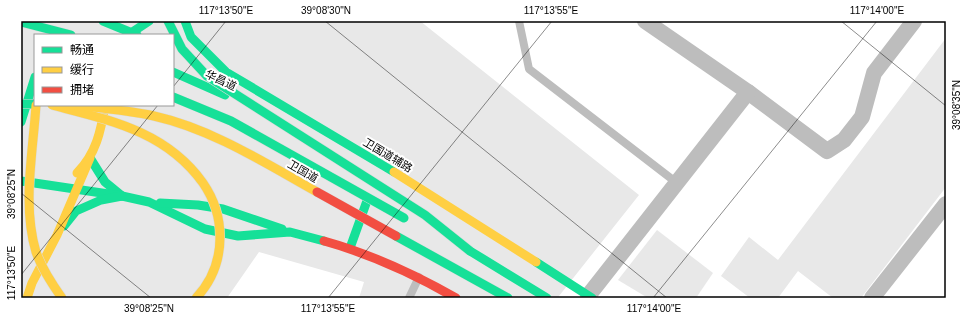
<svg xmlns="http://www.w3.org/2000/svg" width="967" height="319" font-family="Helvetica,'Noto Sans SC',sans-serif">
<rect width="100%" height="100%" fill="#fff"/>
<g fill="#e8e8e8" fill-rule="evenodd">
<path d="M 21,21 L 420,21 L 639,195 L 559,296 L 559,298 L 359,298 L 364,282 L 259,252 L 227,298 L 21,298 ZM 35,35 L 173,35 L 173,105 L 35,105 Z"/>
<polygon points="946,38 946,187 861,298 833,298 798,271 778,298 750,298 721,276 749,237 778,260"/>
<polygon points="657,230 713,273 696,298 648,298 618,280"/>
</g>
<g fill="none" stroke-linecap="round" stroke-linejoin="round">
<g stroke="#bdbdbd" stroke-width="8">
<polyline points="519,21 529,69 677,183"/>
<polyline points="409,298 419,277"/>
</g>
<g stroke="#bdbdbd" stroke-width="16">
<polyline points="748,92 827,151 844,140 862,117 874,73 914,21"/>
<polyline points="588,296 748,92 645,21"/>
<polyline points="872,298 946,204"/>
</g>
<g stroke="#16e098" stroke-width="9">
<polyline points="103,21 137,35"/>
<polyline points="185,21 191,37 226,72 394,172"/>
<polyline points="128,35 149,21"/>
<polyline points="173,72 225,95"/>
<polyline points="21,122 35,77"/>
<polyline points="90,158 105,182 122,196"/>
<polyline points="21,181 122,196 149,202 205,229 238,236 290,232 324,241"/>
<polyline points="160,203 198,205 223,209 282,229"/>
<polyline points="64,226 76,211 101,200 122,196"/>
<polyline points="350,248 368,198"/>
<polyline points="470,251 547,298"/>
<polyline points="536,262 592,298"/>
</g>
<g stroke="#ffcf43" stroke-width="9">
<polyline points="394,172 536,262"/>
<path d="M 77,173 C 96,154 101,131 105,105"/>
<polyline points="27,298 32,283 57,235 90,158"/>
</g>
<path stroke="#f24e42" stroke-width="9" d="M 324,241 C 371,254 414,274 456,298"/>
<defs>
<g id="fast-bridge">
<polyline points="168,21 182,49 207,76 425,215 470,251"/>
<polyline points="21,22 71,35"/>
<polyline points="173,97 231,121 404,218"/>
<polyline points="21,104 35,104"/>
<polyline points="396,236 508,298"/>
</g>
<g id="slow-bridge">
<path d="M 36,105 C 33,153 22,205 36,252 C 42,269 52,284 62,298"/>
<path d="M 52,105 C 109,120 166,131 203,183 C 214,199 220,218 220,237 C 220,261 212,281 196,298"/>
<path d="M 72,105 C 99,108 127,110 154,116 C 212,129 265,163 317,192"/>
</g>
<polyline id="jam-bridge" points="317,192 396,236"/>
</defs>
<use href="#fast-bridge" stroke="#dbdbdb" stroke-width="10" stroke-linecap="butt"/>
<use href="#slow-bridge" stroke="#dbdbdb" stroke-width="10" stroke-linecap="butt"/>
<use href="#jam-bridge" stroke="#dbdbdb" stroke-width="10" stroke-linecap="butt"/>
<use href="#fast-bridge" stroke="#16e098" stroke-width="9"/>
<use href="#slow-bridge" stroke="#ffcf43" stroke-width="9"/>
<use href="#jam-bridge" stroke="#f24e42" stroke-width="9"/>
</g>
<path fill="none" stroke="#000" stroke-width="1" stroke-opacity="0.45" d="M 325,21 L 667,298M 841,21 L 946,106M 173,87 L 226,21M 21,193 L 151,298M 21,275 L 158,105M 328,298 L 552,21M 653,298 L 877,21"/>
<g text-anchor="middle" stroke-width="4" stroke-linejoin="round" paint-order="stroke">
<g font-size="11" fill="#000" stroke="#fff">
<text transform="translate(221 80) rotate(25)" y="4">华昌道</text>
<text transform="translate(388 155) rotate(31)" y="4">卫国道辅路</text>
<text transform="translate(303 171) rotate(30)" y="4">卫国道</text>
</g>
</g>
<rect width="967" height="319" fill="none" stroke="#ffffff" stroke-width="44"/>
<rect x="34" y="34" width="140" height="72" fill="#ffffff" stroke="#999999"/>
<rect x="42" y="47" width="20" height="6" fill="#16e098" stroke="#999999"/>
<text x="70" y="54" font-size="12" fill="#000000">畅通</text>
<rect x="42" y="67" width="20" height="6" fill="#ffcf43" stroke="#999999"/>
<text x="70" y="74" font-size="12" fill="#000000">缓行</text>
<rect x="42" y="87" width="20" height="6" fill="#f24e42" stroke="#999999"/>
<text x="70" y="94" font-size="12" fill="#000000">拥堵</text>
<rect x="22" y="22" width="923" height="275" fill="none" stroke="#000" stroke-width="1.5"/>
<g font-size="10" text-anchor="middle" fill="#000">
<text x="226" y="14">117°13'50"E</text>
<text x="326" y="14">39°08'30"N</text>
<text x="551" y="14">117°13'55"E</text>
<text x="877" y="14">117°14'00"E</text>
<text transform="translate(956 105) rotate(-90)" y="4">39°08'35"N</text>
<text transform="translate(11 194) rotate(-90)" y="4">39°08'25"N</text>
<text transform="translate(11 273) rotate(-90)" y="4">117°13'50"E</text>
<text x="149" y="312">39°08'25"N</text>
<text x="328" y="312">117°13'55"E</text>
<text x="654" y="312">117°14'00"E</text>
</g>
</svg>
